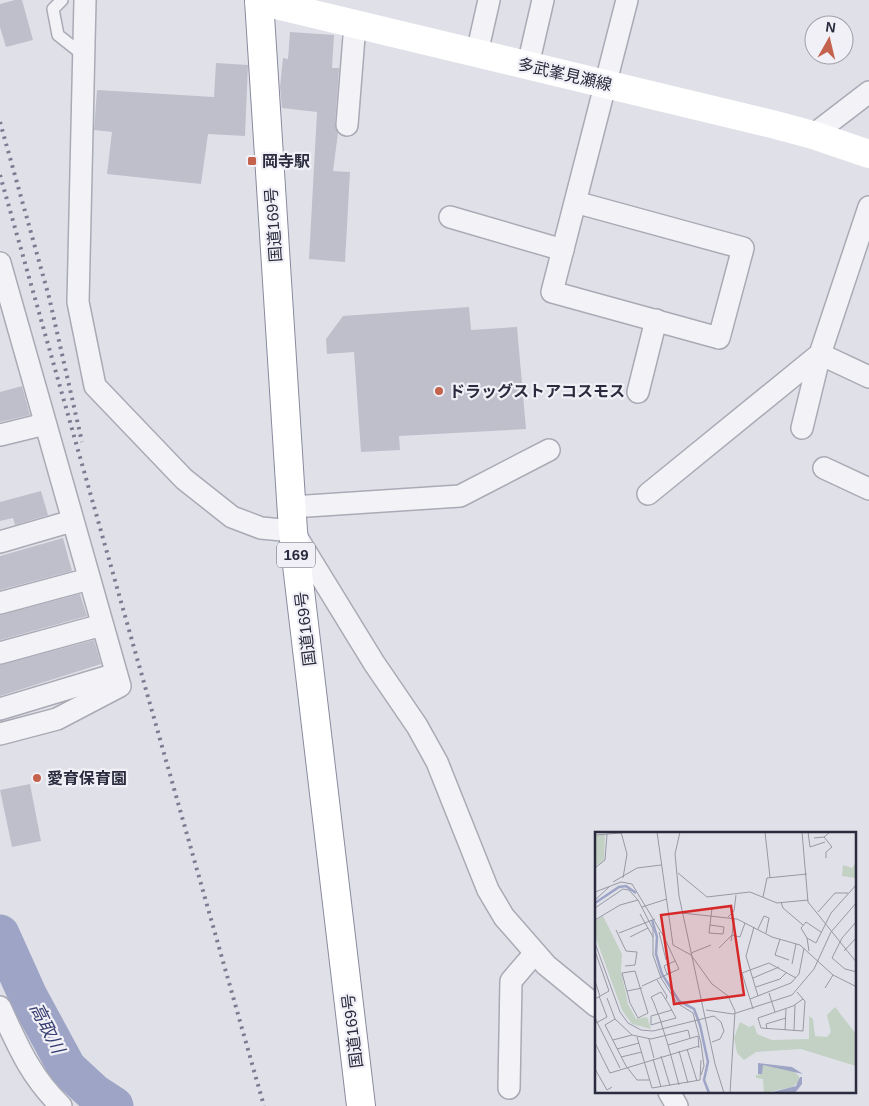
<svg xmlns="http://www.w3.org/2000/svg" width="869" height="1106" font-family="Arial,'Noto Sans JP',sans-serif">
<rect width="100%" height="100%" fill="#e0e1e8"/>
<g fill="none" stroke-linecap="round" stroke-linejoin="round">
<polyline stroke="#9ea4c6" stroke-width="39" points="0,934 28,996 67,1068 94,1093 114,1106"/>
</g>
<g fill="#bebfcb">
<polygon points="15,0 22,0 33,40 6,47 0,27 0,4"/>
<polygon points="290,32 334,35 332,68 339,68 335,124 338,133 333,171 350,172 345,262 309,259 317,112 282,108 280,87 283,58 288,59"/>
<polygon points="216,63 248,65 245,136 208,134 201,184 107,174 112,132 94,130 97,90 214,97"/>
<polygon points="469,307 471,330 517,327 526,429 399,436 400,450 361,452 354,352 327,354 326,339 343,316"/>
<polygon points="22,386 30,415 0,422 0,392"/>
<polygon points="41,491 48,515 15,525 13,518 0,521 0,502"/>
<polygon points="63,538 72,571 0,590 0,556"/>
<polygon points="80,594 87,616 0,640 0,615"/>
<polygon points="94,640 101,664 0,696 0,665"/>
<polygon points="30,784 41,841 12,847 0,790"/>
</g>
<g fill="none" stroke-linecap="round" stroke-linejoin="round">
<defs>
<polyline id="service" points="62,0 53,9 58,35 82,54"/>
<g id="minor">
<polyline points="85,0 78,302 95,386 184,479 232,517 261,528 293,531 374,663 417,726 437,762 488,890 504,917 546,965 596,1006"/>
<polyline points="477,53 489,0"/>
<polyline points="528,65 543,0"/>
<polyline points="347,125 355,24"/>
<polyline points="813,135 869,92"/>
<polyline points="575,202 743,248 719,338 552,292 627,0"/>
<polyline points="450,217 563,250"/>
<polyline points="0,263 120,686 57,719 0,734"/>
<polyline points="638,392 656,320"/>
<polyline points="802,428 820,354 869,377"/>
<polyline points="0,435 45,424"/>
<polyline points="824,468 869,489"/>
<polyline points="648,494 820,354 869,207"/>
<polyline points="292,507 460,496 549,450"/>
<polyline points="0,542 72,521"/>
<polyline points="0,603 89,579"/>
<polyline points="0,653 102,625"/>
<polyline points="0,709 116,674"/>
<path d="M 0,1007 C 18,1046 30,1076 61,1106"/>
<polyline points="509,1088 511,981 535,953"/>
<polyline points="669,1092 677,1106"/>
</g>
<polyline id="trunk" points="259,0 293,531 361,1106"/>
</defs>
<use href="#service" stroke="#a9aab5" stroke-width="14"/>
<use href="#minor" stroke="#a9aab5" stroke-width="24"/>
<use href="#trunk" stroke="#898a9e" stroke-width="30"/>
<use href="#service" stroke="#f3f3f7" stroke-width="11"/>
<use href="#minor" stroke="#f3f3f7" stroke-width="21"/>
<polyline stroke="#fff" stroke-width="28" points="259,1 772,124 813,135 869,154"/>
<use href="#trunk" stroke="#fff" stroke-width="28"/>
<g stroke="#7b7c91" stroke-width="4" stroke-dasharray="2.5 5" stroke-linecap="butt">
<polyline points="0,122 49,297 82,442"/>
<polyline points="0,175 264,1106"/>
</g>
</g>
<g fill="#c5624e" stroke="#f0f0f6" stroke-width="2">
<rect x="247" y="156" width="10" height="10" rx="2.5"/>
<circle cx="439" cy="391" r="5"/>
<circle cx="37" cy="778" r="5"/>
</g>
<g text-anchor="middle" stroke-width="4.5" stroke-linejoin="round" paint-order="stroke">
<rect fill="#f0f0f6" stroke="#656675" stroke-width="1" x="277" y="542.5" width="38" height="25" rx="4"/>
<g font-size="15" font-weight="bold" fill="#2a2b3e">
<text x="296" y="560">169</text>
</g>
<g font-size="16" fill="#2a2b3e" stroke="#f0f0f6">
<text transform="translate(565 74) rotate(13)" y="6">多武峯見瀬線</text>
<text transform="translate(273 225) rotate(-94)" y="6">国道169号</text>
<text transform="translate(305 629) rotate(-97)" y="6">国道169号</text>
<text transform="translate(352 1031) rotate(-97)" y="6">国道169号</text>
</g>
<g font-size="16" font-weight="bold" fill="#2a2b3e" stroke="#f0f0f6" text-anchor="start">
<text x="262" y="167">岡寺駅</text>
<text x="449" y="397">ドラッグストアコスモス</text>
<text x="47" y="784">愛育保育園</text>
</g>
<g font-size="18" font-style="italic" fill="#373e70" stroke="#f0f0f6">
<text transform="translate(47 1028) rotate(63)" y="6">高取川</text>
</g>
</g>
<g transform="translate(595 832)">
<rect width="261" height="261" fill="#e0e1e8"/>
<path d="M 0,3 L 10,3 L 9,28 L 0,35 ZM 261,30 L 261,46 L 247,44 L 248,33 L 257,36 ZM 8,84 L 27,122 L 26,139 L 33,172 L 41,187 L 52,185 L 56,197 L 37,192 L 27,178 L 0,104 L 0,89 ZM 240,175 L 261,202 L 261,234 L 206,217 L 161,220 L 149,228 L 142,221 L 139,206 L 145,190 L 154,195 L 159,193 L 162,202 L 177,208 L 214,207 L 214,184 L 218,187 L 220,204 L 232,205 L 236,200 L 232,183 ZM 167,233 L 197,237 L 204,244 L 204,250 L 197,255 L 169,261 L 168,247 L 161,246 L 161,243 L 167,242 Z" fill="#c2d1c3"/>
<path d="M 163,231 L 197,235 L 208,242 L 168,233 L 167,242 L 163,242 ZM 205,245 L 207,245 L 207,252 L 200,261 L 174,261 L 201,254 Z" fill="#9ea4c6"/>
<path fill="none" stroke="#9ea4c6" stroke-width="2.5" d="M 0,71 L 24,55 L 31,54 L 41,61M 57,88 L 62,105 L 61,122 L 67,142 L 84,169 L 99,177 L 105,193 L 113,230 L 109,248 L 114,261"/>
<path fill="none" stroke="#9798a4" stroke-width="1" d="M 26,0 L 32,22 L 28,46M 62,0 L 78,113 L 96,123 L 117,152 L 133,164 L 140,179 L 135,261M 85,0 L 80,22 L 84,64 L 120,232 L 129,261M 170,0 L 175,45M 207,0 L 213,70 L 262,131M 213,0 L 215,15 L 230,10M 0,3 L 26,1M 229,5 L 237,15 L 231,20 L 231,26M 219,6 L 229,5 L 235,0M 0,36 L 10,28 L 12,2M 83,41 L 112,65 L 155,60 L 182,71 L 213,68M 18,50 L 42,36 L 66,33M 0,60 L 26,50 L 37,52 L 69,105 L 84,137 L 47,154M 168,65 L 172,46 L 212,42M 0,68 L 14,55M 186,70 L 188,76 L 208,93M 47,75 L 72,67M 0,76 L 28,57 L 34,58 L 43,68 L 58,97 L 58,123 L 66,146 L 82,171 L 98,181 L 106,211 L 109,234 L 106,243M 223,80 L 240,61 L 253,61M 87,81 L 142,87 L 177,105 L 205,113 L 238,143 L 262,155M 45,82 L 58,105M 133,85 L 139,79 L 141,63M 0,88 L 25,73 L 43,68M 262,89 L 247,106 L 237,126 L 250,137 L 262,140M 115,93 L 129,95 L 128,102 L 114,101 L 117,76M 159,95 L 151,124 L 163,164M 163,97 L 169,84 L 174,86 L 171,101M 21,98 L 31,119 L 42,120 L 40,133 L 30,134M 64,100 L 71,128M 24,101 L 60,87M 35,105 L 53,96M 212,106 L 206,96 L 211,90 L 226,100M 185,107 L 180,123 L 194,128M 136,109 L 137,103 L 145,105 L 150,91M 0,111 L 25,180 L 33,191 L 46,198 L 58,199 L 119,184 L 126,190 L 129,199 L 125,207 L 117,210M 124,116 L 137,103 L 139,87M 0,119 L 14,159 L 0,167M 214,119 L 212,106 L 221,111 L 236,81 L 262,52M 249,119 L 262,105M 96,121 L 116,113M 197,132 L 201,112M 40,139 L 53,181 L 43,186 L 35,171 L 27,141 ZM 76,140 L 72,142 L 69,134 L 80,129M 158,146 L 184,135M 62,148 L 72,164 L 71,167M 0,149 L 5,164M 161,155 L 185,147 L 192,140M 230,156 L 238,143M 32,159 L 47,156M 202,160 L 208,167 L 210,169 L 208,199 L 166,196 L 163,186 L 198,174 L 208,167M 174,161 L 180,180M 12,166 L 20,187 L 37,203 L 56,207 L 93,198 L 95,206M 155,167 L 196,151 L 204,142 L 209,116M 158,177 L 147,141 L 174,131 L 201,146M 77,178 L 56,184 L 56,193 L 66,190 L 81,186 L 73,171 L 66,160 L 56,165 L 59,171 L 63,182 L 64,184 L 66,190 L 68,197 L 73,213 L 84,253M 111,178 L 138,182 L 197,163 L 219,137 L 236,100 L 262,70M 0,186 L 25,236M 20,187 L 10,193 L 31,234 L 42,248 L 54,248M 1,191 L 12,185 L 4,164M 172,197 L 171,192 L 191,186M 190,198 L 191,177M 199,198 L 200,173M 42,205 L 57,256 L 105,248 L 106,228M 54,207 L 59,226M 18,208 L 37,203M 0,211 L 15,241 L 104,214M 73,213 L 103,204 L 104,216M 22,217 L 44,211M 92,217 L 102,249M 84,219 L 93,251M 66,224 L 75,254M 26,225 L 47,220M 58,227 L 66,255M 0,237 L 12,258 L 17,255"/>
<path fill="#d62828" fill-opacity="0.15" stroke="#d62828" stroke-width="2.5" d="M 136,74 L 149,163 L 79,172 L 66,83 Z"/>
<rect width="261" height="261" fill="none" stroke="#2a2b3e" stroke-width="2.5"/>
</g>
<g transform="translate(829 40) rotate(8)"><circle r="24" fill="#f0f0f6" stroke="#a1a1ac"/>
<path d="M0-4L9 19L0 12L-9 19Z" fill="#c5624e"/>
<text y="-8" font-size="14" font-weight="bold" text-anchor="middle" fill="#2a2b3e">N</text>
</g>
</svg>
